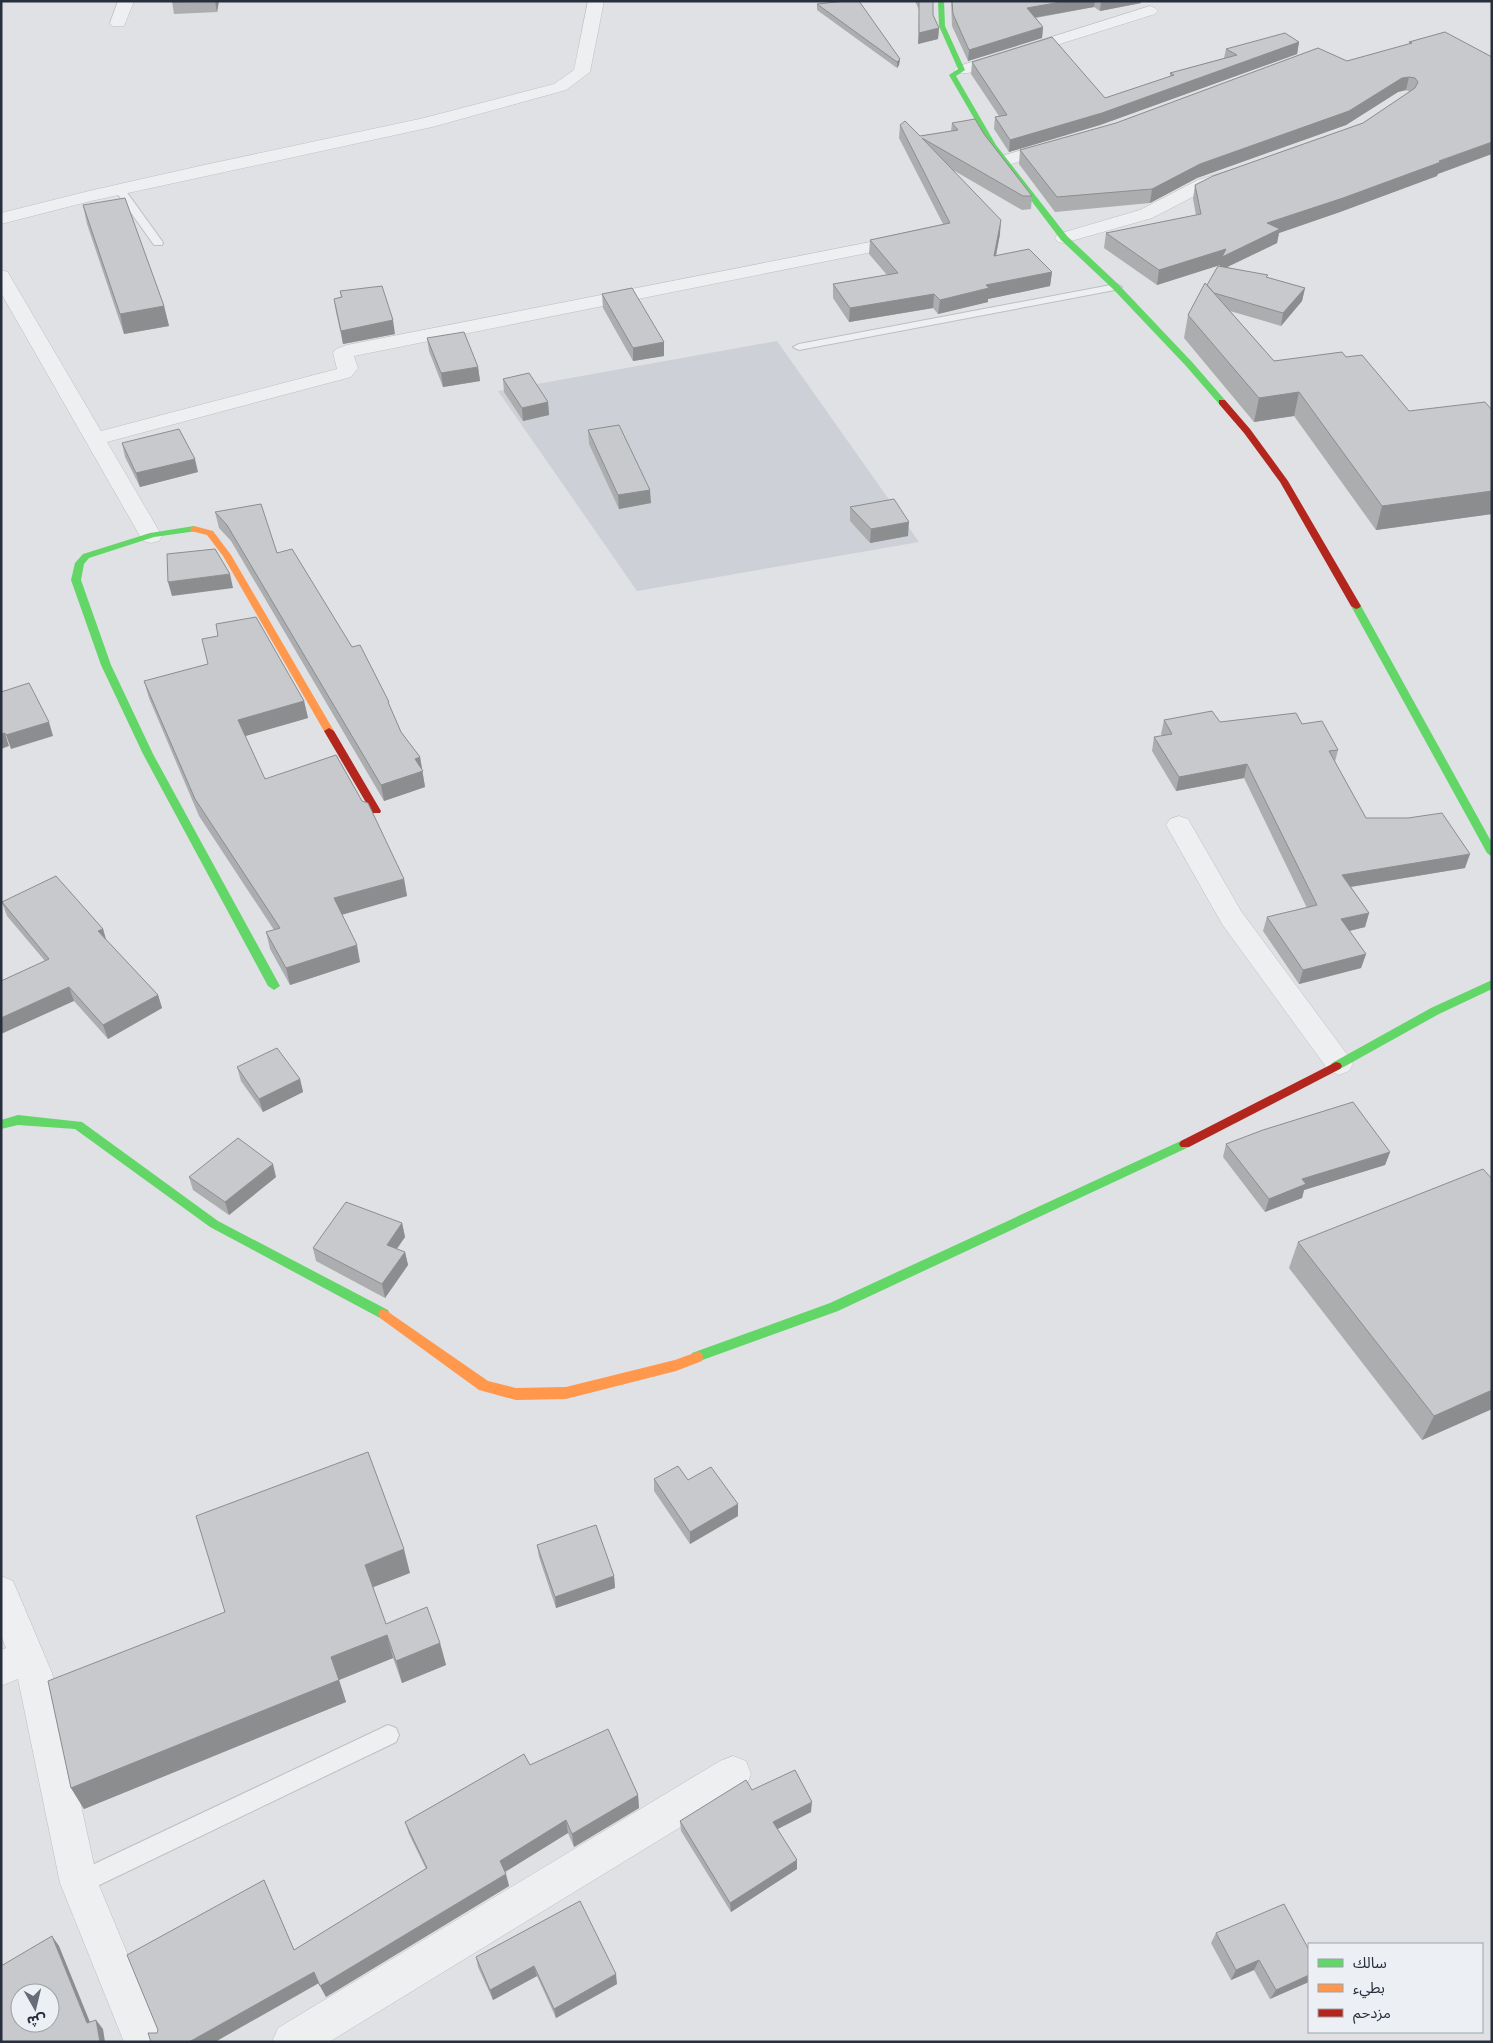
<svg xmlns="http://www.w3.org/2000/svg" width="1493" height="2043" font-family="'Golos Text','Noto Sans Arabic',sans-serif">
<rect width="100%" height="100%" fill="#dfe1e4"/>
<polygon fill="#cdd0d7" points="777,341 919,542 637,591 498,391"/>
<g fill="none" stroke-linecap="round" stroke-linejoin="round">
<defs>
<g id="lane">
<polygon points="119,186 123,187 162,241 163,243 162,245 154,245 114,189"/>
<polygon points="1116,284 1122,287 1120,289 799,350 793,347 799,344"/>
<polygon points="388,1725 396,1728 399,1735 396,1742 87,1891 79,1894 71,1891 68,1883 71,1875"/>
</g>
<g id="street">
<polygon points="118,1 134,1 124,26 112,26 110,23"/>
<polygon points="588,1 604,1 590,72 566,90 432,127 91,201 1,224 1,213 89,191 204,165 424,118 554,84 574,70"/>
<polygon points="1150,6 1155,8 1158,11 1155,14 968,73 956,73 954,70 956,67"/>
<polygon points="1054,141 1060,142 1063,146 1060,150 1004,166 998,165 995,161 998,157"/>
<polygon points="1228,171 1234,172 1237,176 1234,180 1210,188 1152,218 1064,243 1058,242 1055,238 1058,234 1140,210 1198,180"/>
<polygon points="906,235 912,236 915,240 912,244 354,356 358,368 351,377 107,442 162,536 159,541 151,543 143,541 140,536 1,293 1,270 8,272 10,276 101,431 337,369 333,353 336,349 347,345"/>
<polygon points="1179,816 1188,819 1241,911 1349,1057 1353,1064 1349,1071 1339,1075 1329,1071 1222,924 1166,825 1170,819"/>
<polygon points="1,1576 13,1581 52,1673 98,1883 164,2042 124,2042 60,1883 18,1679 1,1686 1,1650 6,1648 1,1635"/>
<polygon points="733,1756 746,1761 751,1774 746,1787 329,2042 272,2042 278,2028 720,1761"/>
</g>
</defs>
<use href="#lane" stroke="#bdbfc2" stroke-width="2"/>
<use href="#street" stroke="#bdbfc2" stroke-width="1"/>
<use href="#lane" fill="#eeeff1" fill-rule="evenodd"/>
<use href="#street" fill="#eeeff1" fill-rule="evenodd"/>
<g fill="#63d668" fill-rule="evenodd">
<polygon points="938,1 944,1 945,26 965,70 956,76 996,145 1067,236 1119,285 1192,362 1225,400 1225,404 1219,404 1186,366 1113,289 1061,240 990,146 949,75 958,69 939,26"/>
<polygon points="194,526 198,529 197,531 154,537 89,558 84,564 81,580 111,665 153,754 280,986 274,990 268,986 143,754 101,665 71,580 75,563 83,554 150,533"/>
<polygon points="1356,603 1361,606 1492,843 1492,857 1487,853 1351,606"/>
<polygon points="1492,980 1492,989 1439,1014 1340,1069 1332,1069 1330,1066 1332,1063 1431,1008"/>
<polygon points="18,1115 82,1122 218,1221 388,1310 390,1314 388,1318 384,1319 380,1318 210,1227 75,1129 18,1125 1,1129 1,1120"/>
<polygon points="1185,1139 1189,1141 1191,1144 1189,1147 838,1311 697,1362 692,1361 691,1357 692,1353 830,1303"/>
</g>
<g fill="#ff974d" fill-rule="evenodd">
<polygon points="194,526 213,531 231,555 334,731 332,733 326,733 324,731 223,556 207,535 191,531 190,529"/>
<polygon points="384,1309 488,1381 516,1388 566,1387 675,1360 697,1352 702,1353 703,1357 702,1361 676,1371 566,1399 516,1400 479,1390 380,1318 378,1314 380,1310"/>
</g>
<g fill="#b3261e" fill-rule="evenodd">
<polygon points="1219,400 1225,400 1250,429 1288,481 1361,606 1359,608 1356,609 1351,606 1280,482 1244,433 1219,404"/>
<polygon points="329,728 334,731 381,811 380,813 372,813 371,811 324,731"/>
<polygon points="1336,1062 1340,1063 1342,1066 1340,1069 1189,1147 1181,1147 1179,1144 1181,1141"/>
</g>
</g>
<g fill="#abadaf">
<polygon points="172,1 219,1 217,12 174,14"/>
<polygon points="915,1 933,1 933,15 939,28 938,39 918,44 919,10"/>
<polygon points="951,1 1141,1 1141,3 1100,11 1094,7 1036,18 1043,27 1042,38 968,61 952,26"/>
<polygon points="817,4 900,59 899,65 897,68 817,10"/>
<polygon points="1445,32 1437,176 1340,212 1279,233 1277,243 1227,267 1305,288 1302,301 1281,326 1230,311 1274,361 1346,357 1409,411 1492,410 1492,514 1376,530 1294,416 1254,422 1184,338 1188,315 1220,265 1157,285 1104,248 1106,233 1196,215 1193,199 1195,185 1363,123 1410,92 1406,90 1398,92 1346,125 1197,178 1150,203 1055,212 1019,164 1020,150 1409,44 1409,42"/>
<polygon points="1299,42 1297,54 1100,125 1009,152 994,129 995,117 999,116 971,74 972,62 1105,98 1170,77 1170,73 1224,58 1226,49"/>
<polygon points="952,123 984,134 1032,196 1031,209 1022,210 953,170 1000,234 996,256 1052,272 1050,286 988,299 988,302 938,314 933,308 849,322 833,298 833,284 887,275 869,254 870,240 943,224 899,138 900,125 920,136 951,131"/>
<polygon points="83,205 164,306 169,326 124,334 87,224"/>
<polygon points="340,291 395,334 343,344 336,312 334,299 341,297"/>
<polygon points="602,294 664,342 664,356 633,361 603,308"/>
<polygon points="427,338 478,367 480,381 443,387 429,351"/>
<polygon points="503,379 548,402 549,415 523,421 504,392"/>
<polygon points="588,430 651,503 619,509 589,444"/>
<polygon points="122,443 198,472 140,487 125,457"/>
<polygon points="850,507 908,536 870,543 850,521"/>
<polygon points="215,512 277,553 352,647 390,708 401,732 420,757 425,787 384,801 231,541 219,528"/>
<polygon points="144,681 304,701 308,718 245,736 265,779 404,879 407,896 342,914 360,962 290,985 270,949 266,932 274,930 199,816 149,698"/>
<polygon points="1164,720 1220,722 1302,724 1338,750 1335,762 1366,818 1465,868 1351,887 1369,913 1365,927 1349,931 1366,954 1361,968 1299,984 1263,931 1267,917 1307,908 1244,778 1176,791 1152,751 1154,737 1162,736 1161,734"/>
<polygon points="2,902 103,929 106,940 158,995 162,1008 108,1039 74,1001 45,961 7,916"/>
<polygon points="237,1067 300,1079 303,1092 263,1112 241,1081"/>
<polygon points="1226,1144 1390,1152 1385,1165 1304,1190 1302,1198 1265,1212 1223,1157"/>
<polygon points="189,1177 276,1177 229,1215 193,1190"/>
<polygon points="402,1223 405,1237 397,1249 405,1252 408,1265 385,1298 316,1261 313,1248"/>
<polygon points="1298,1242 1492,1409 1422,1440 1289,1268"/>
<polygon points="654,1479 688,1480 738,1516 690,1544 654,1491"/>
<polygon points="537,1545 614,1576 615,1588 556,1608 539,1557"/>
<polygon points="410,1573 373,1587 386,1624 440,1643 446,1665 402,1683 393,1658 339,1680 346,1702 84,1809 71,1788 48,1681"/>
<polygon points="530,1765 638,1795 639,1808 574,1847 568,1833 505,1872 509,1886 326,1997 319,1983 157,2033 264,1880 294,1950 426,1869 409,1834 405,1822"/>
<polygon points="752,1790 811,1812 777,1829 797,1860 797,1869 731,1912 681,1831 680,1821"/>
<polygon points="580,1901 617,1984 556,2018 537,1976 493,2000 478,1967 476,1957"/>
<polygon points="1216,1933 1309,1950 1270,1999 1254,1970 1231,1980 1211,1943"/>
</g>
<g fill="#8b8d8f">
<polygon points="215,1 219,1 217,12"/>
<polygon points="1066,1 1095,1 1094,7 1026,19 1027,8"/>
<polygon points="1101,1 1141,1 1141,3 1100,11"/>
<polygon points="1043,27 1042,38 968,61 969,50"/>
<polygon points="939,28 938,39 918,44 919,33"/>
<polygon points="1299,42 1297,54 1100,125 1009,152 1010,140"/>
<polygon points="900,59 899,65 897,68 897,62"/>
<polygon points="1409,77 1406,90 1398,92 1346,125 1197,178 1150,203 1152,189 1200,164 1402,78"/>
<polygon points="1492,142 1492,154 1438,174 1437,176 1340,212 1279,233 1277,243 1219,271 1220,265 1157,285 1159,270 1267,223"/>
<polygon points="1001,220 1000,234 993,270 994,256"/>
<polygon points="1052,272 1050,286 988,299 988,302 938,314 940,300 986,285"/>
<polygon points="1305,288 1302,301 1281,326 1283,313"/>
<polygon points="934,294 933,308 849,322 850,308"/>
<polygon points="164,306 169,326 124,334 120,314"/>
<polygon points="393,320 395,334 343,344 341,331"/>
<polygon points="664,342 664,356 633,361 633,348"/>
<polygon points="478,367 480,381 443,387 441,373"/>
<polygon points="1299,392 1294,416 1254,422 1259,398"/>
<polygon points="548,402 549,415 523,421 522,408"/>
<polygon points="195,459 198,472 140,487 136,473"/>
<polygon points="650,490 651,503 619,509 618,495"/>
<polygon points="1492,491 1492,514 1376,530 1382,506"/>
<polygon points="909,522 908,536 870,543 871,529"/>
<polygon points="230,574 233,588 172,596 168,582"/>
<polygon points="304,701 308,718 242,737 238,720"/>
<polygon points="49,722 53,736 11,749 6,735"/>
<polygon points="5,733 9,746 1,749 1,734"/>
<polygon points="420,757 425,787 384,801 381,785 415,759"/>
<polygon points="1247,764 1244,778 1176,791 1179,777"/>
<polygon points="1470,854 1465,868 1337,889 1342,875"/>
<polygon points="404,879 407,896 338,916 334,898"/>
<polygon points="1369,913 1365,927 1337,934 1341,919"/>
<polygon points="103,929 107,943 98,931"/>
<polygon points="357,945 360,962 290,985 286,968"/>
<polygon points="1366,954 1361,968 1299,984 1303,970"/>
<polygon points="69,987 74,1001 1,1034 1,1018"/>
<polygon points="158,995 162,1008 108,1039 103,1025"/>
<polygon points="300,1079 303,1092 263,1112 259,1099"/>
<polygon points="1390,1152 1385,1165 1304,1190 1302,1198 1265,1212 1269,1199 1302,1179"/>
<polygon points="273,1164 276,1177 229,1215 225,1202"/>
<polygon points="402,1223 405,1237 390,1258 387,1245"/>
<polygon points="405,1252 408,1265 385,1298 382,1284"/>
<polygon points="1492,1390 1492,1409 1422,1440 1434,1416"/>
<polygon points="738,1504 738,1516 690,1544 690,1532"/>
<polygon points="404,1549 410,1573 371,1588 365,1565"/>
<polygon points="614,1576 615,1588 556,1608 555,1597"/>
<polygon points="387,1635 393,1658 339,1680 346,1702 84,1809 71,1788 331,1657"/>
<polygon points="440,1643 446,1665 402,1683 396,1661"/>
<polygon points="638,1795 639,1808 574,1847 572,1834"/>
<polygon points="812,1802 811,1812 772,1832 773,1822"/>
<polygon points="566,1820 568,1833 503,1873 500,1861"/>
<polygon points="797,1860 797,1869 731,1912 730,1903"/>
<polygon points="506,1874 509,1886 326,1997 320,1986"/>
<polygon points="52,1936 59,1946 94,2032 87,2023"/>
<polygon points="1259,1960 1254,1970 1231,1980 1236,1970"/>
<polygon points="534,1966 537,1976 493,2000 490,1990"/>
<polygon points="314,1972 319,1983 215,2042 189,2042"/>
<polygon points="616,1974 617,1984 556,2018 554,2009"/>
<polygon points="1309,1975 1309,1982 1270,1999 1276,1990"/>
<polygon points="96,2020 103,2029 105,2042 100,2042"/>
</g>
<g fill="#c7c9cc" stroke="#8b8d8f" fill-rule="evenodd">
<polygon points="172,1 215,1 172,2"/>
<polygon points="846,1 859,1 900,59 897,62 817,4"/>
<polygon points="919,1 933,1 933,15 939,28 919,33"/>
<polygon points="952,1 1066,1 1027,8 1043,27 969,50 953,14"/>
<polygon points="1445,32 1492,57 1492,142 1439,161 1441,162 1343,198 1267,223 1280,229 1222,257 1226,249 1159,270 1106,233 1201,214 1195,185 1213,176 1363,123 1415,88 1418,82 1415,78 1409,77 1402,78 1349,111 1200,164 1152,189 1057,197 1020,150 1116,123 1318,48 1347,61 1412,43 1409,42"/>
<polygon points="1285,33 1299,42 1102,113 1010,140 995,117 1007,115 972,62 1052,37 1105,98 1174,75 1170,73 1237,55 1226,49"/>
<polygon points="975,119 984,134 1032,196 1023,196 922,138 1001,220 994,256 1029,249 1052,272 986,285 989,288 940,300 934,294 850,308 833,284 898,273 870,240 950,223 900,125 905,121 920,136 958,130 952,123"/>
<polygon points="125,198 164,306 120,314 83,205"/>
<polygon points="1218,266 1268,275 1266,277 1305,288 1283,313 1214,293 1207,285"/>
<polygon points="1205,283 1274,361 1342,352 1346,357 1362,355 1409,411 1485,402 1492,410 1492,491 1382,506 1299,392 1259,398 1188,315"/>
<polygon points="382,286 393,320 341,331 334,299 342,297 340,291"/>
<polygon points="632,288 664,342 633,348 602,294"/>
<polygon points="464,332 478,367 441,373 427,338"/>
<polygon points="529,373 548,402 522,408 503,379"/>
<polygon points="619,425 650,490 618,495 588,430"/>
<polygon points="179,429 195,459 136,473 122,443"/>
<polygon points="894,499 909,522 871,529 850,507"/>
<polygon points="261,504 277,553 292,549 352,647 360,645 389,702 388,702 401,732 420,757 415,759 423,771 381,785 227,525 215,512"/>
<polygon points="215,549 230,574 168,582 167,554"/>
<polygon points="256,617 304,701 238,720 265,779 336,755 362,801 368,803 404,879 334,898 357,945 286,968 266,932 280,928 195,799 144,681 208,664 202,639 218,636 216,624"/>
<polygon points="29,683 49,722 6,735 5,733 1,734 1,692"/>
<polygon points="1212,711 1220,722 1296,713 1302,724 1322,721 1338,750 1329,751 1366,818 1408,818 1442,813 1470,854 1342,875 1369,913 1341,919 1366,954 1303,970 1267,917 1317,905 1247,764 1179,777 1154,737 1172,734 1164,720"/>
<polygon points="56,876 103,929 98,931 158,995 103,1025 69,987 1,1018 1,981 49,959 2,902"/>
<polygon points="277,1048 300,1079 259,1099 237,1067"/>
<polygon points="1353,1102 1390,1152 1302,1179 1306,1184 1269,1199 1226,1144 1263,1130"/>
<polygon points="238,1138 273,1164 225,1202 189,1177"/>
<polygon points="1483,1169 1492,1179 1492,1390 1434,1416 1298,1242"/>
<polygon points="346,1202 402,1223 387,1245 405,1252 382,1284 313,1248"/>
<polygon points="368,1452 404,1549 365,1565 386,1624 427,1607 440,1643 396,1661 387,1635 331,1657 339,1680 71,1788 48,1681 225,1612 196,1516"/>
<polygon points="678,1466 688,1480 711,1467 738,1504 690,1532 654,1479"/>
<polygon points="596,1525 614,1576 555,1597 537,1545"/>
<polygon points="608,1729 638,1795 572,1834 566,1820 500,1861 506,1874 320,1986 314,1972 189,2042 151,2042 148,2033 157,2033 158,2030 127,1955 264,1880 294,1950 427,1868 405,1822 524,1754 530,1765"/>
<polygon points="795,1770 812,1802 773,1822 797,1860 730,1903 680,1821 746,1780 752,1790"/>
<polygon points="580,1901 616,1974 554,2009 534,1966 490,1990 476,1957"/>
<polygon points="1284,1904 1309,1950 1309,1975 1276,1990 1259,1960 1236,1970 1216,1933"/>
<path d="M 52,1936 L 87,2023 L 96,2020 L 100,2042 L 1,2042 L 1,1966 ZM 20,1993 L 50,1993 L 50,2023 L 20,2023 Z"/>
</g>
<rect width="1493" height="2043" fill="none" stroke="#272e3c" stroke-width="5"/>
<rect x="1308" y="1943" width="175" height="90" fill="#eceff4" stroke="#9da2aa"/>
<rect x="1318" y="1959" width="25" height="8" fill="#63d668" stroke="#9da2aa"/>
<text x="1353" y="1968" font-size="15" fill="#272e3c">سالك</text>
<rect x="1318" y="1984" width="25" height="8" fill="#ff974d" stroke="#9da2aa"/>
<text x="1353" y="1993" font-size="15" fill="#272e3c">بطيء</text>
<rect x="1318" y="2009" width="25" height="8" fill="#b3261e" stroke="#9da2aa"/>
<text x="1353" y="2018" font-size="15" fill="#272e3c">مزدحم</text>
<g transform="translate(35 2008) rotate(172)"><circle r="24" fill="#eceff4" stroke="#9da2aa"/>
<path d="M0-4L9 19L0 12L-9 19Z" fill="#676d77"/>
<text y="-8" font-size="14" font-weight="bold" text-anchor="middle" fill="#272e3c">ش</text>
</g>
</svg>
